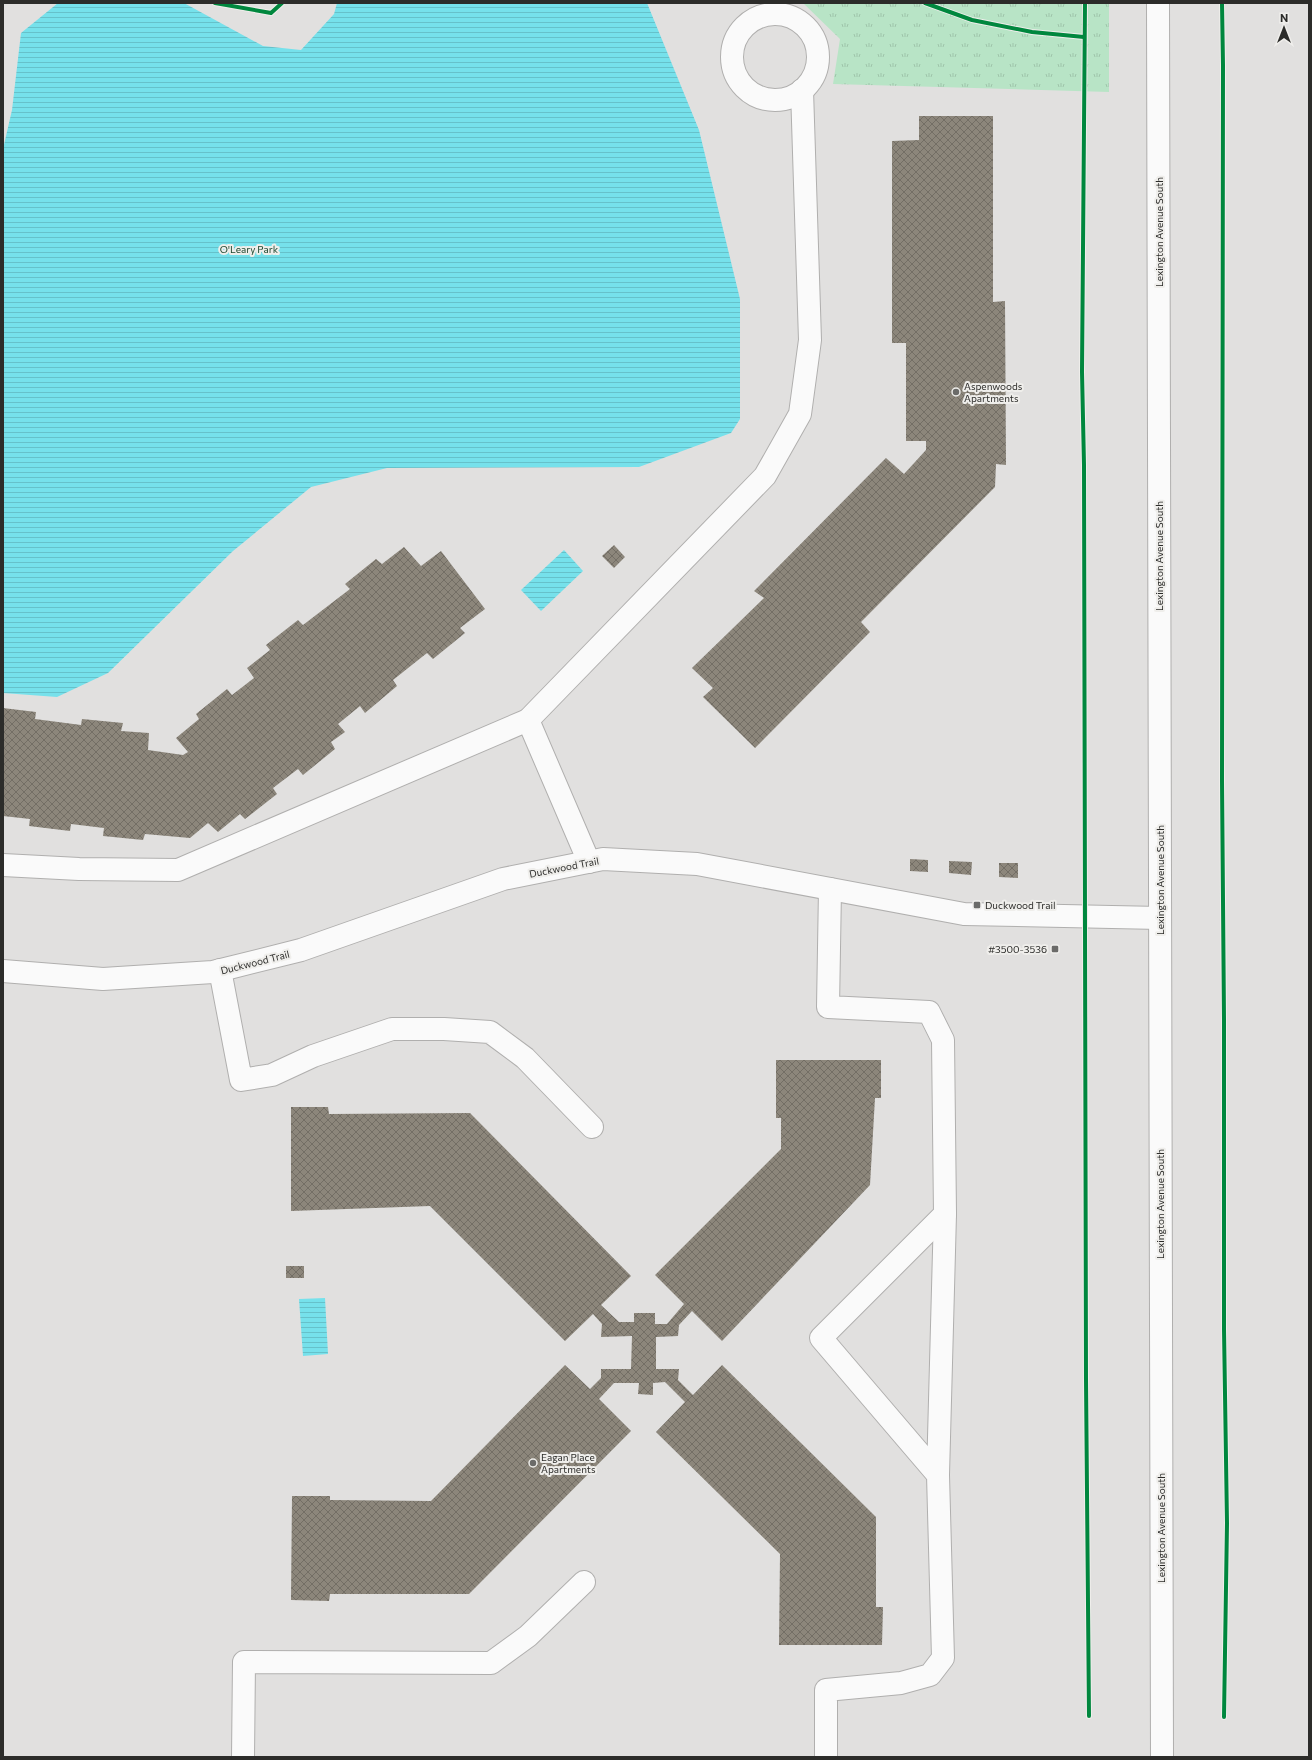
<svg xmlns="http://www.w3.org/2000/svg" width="1312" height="1760" font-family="Commissioner,sans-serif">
<defs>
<pattern id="park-tufts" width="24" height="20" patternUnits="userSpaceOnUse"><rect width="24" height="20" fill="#b8e4c6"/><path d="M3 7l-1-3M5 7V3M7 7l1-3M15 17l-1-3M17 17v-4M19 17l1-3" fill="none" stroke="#9ec4aa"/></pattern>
<pattern id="water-rules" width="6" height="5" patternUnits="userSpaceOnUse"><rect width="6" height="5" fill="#76e1eb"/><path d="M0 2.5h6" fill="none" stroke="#66c1ca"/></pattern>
<pattern id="building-cross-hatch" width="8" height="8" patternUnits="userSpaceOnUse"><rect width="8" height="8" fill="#8c867b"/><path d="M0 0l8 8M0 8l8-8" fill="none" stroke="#736e65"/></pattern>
</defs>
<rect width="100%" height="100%" fill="#e1e0df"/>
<polygon fill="url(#park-tufts)" points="803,3 1109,3 1109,92 833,84 840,39"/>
<g fill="url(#water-rules)">
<polygon points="58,3 184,3 263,46 301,50 334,14 337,3 647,3 699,130 740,299 740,419 731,433 639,467 387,468 311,487 233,551 108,673 57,697 3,693 3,149 12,110 21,33"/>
<polygon points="564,550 583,571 541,611 521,590"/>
<polygon points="325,1298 328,1354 303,1356 299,1299"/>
</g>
<g fill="url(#building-cross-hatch)">
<polygon points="919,116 993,116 993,302 1005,301 1006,465 996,464 995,487 861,622 870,632 755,748 703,697 713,688 692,668 764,598 754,591 886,458 904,474 926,450 926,441 906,441 906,343 892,343 892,141 919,140"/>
<polygon points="614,545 625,557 614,568 602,556"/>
<polygon points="404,547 421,566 441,551 485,609 460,628 465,633 433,659 427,653 393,680 397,686 365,713 360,706 338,724 345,732 331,742 335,749 303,775 298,769 273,788 277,794 245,819 240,814 218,832 208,823 190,838 145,834 143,840 103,836 104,828 71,824 70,831 29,826 30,819 3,816 3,708 36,712 35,719 81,725 82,719 123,723 121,731 149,733 148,750 183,755 188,752 176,738 199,719 196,714 227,689 232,695 254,678 247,668 270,650 266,645 298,620 303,625 350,589 345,584 376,559 382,564"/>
<polygon points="910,859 928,860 928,872 910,871"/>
<polygon points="949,861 972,862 971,875 949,873"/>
<polygon points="999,863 1018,863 1018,878 999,877"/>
<polygon points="776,1060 881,1060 881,1098 875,1098 870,1185 722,1341 692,1311 679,1325 678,1336 656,1337 656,1369 679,1369 678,1380 693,1395 722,1365 876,1517 876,1607 883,1607 882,1645 779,1645 780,1554 656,1432 685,1402 665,1382 653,1383 653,1395 638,1394 639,1383 614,1383 599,1399 631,1431 469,1594 330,1594 329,1601 291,1600 292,1496 330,1496 330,1500 431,1501 565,1365 590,1389 601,1378 601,1369 631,1369 632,1336 601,1337 602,1324 593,1314 565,1341 430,1206 291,1211 291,1107 328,1107 329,1114 470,1113 631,1276 601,1305 619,1322 634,1322 634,1313 655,1313 655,1324 667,1324 684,1304 655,1275 781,1149 781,1118 776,1118"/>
<rect x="286" y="1266" width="18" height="12"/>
</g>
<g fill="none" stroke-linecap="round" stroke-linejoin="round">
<defs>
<g id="minor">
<polyline points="1158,3 1162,1757"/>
<circle cx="775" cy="57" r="43"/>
<polyline points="528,720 765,476 800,414 810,340 802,90"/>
<polyline points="3,865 79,869 178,870 528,720 589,862"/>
<polyline points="220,970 241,1080 272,1075 313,1056 392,1029 444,1029 490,1032 525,1058 592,1127"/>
<polyline points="3,971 103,979 213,972 301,950 503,879 603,859 697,864 964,914 1160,918"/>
<polyline points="938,1475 945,1214"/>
<polyline points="243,1757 244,1662 491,1663 528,1636 584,1582"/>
<polyline points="826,1757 826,1690 901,1683 930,1675 943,1658 938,1475 821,1338 945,1214 943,1040 929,1012 828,1007 830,889"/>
</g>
</defs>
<use href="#minor" stroke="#b0afae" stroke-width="24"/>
<use href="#minor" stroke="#fafafa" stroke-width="22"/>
<defs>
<g id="cycleway">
<polyline points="215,3 271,13 282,3"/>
<polyline points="925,3 972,20 1032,32 1084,37"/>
<polyline points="1085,3 1082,372 1084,465 1086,1379 1089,1716"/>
<polyline points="1222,3 1223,65 1222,781 1224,1019 1224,1329 1227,1523 1224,1717"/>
</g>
</defs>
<use href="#cycleway" stroke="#efeeeb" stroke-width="6"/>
<use href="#cycleway" stroke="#00873e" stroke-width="4"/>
</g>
<g fill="#6b6b69" stroke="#efeeeb" stroke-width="1.5">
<circle cx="956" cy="392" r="4"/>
<rect x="973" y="901" width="8" height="8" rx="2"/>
<rect x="1051" y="945" width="8" height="8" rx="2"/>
<circle cx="533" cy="1463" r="4"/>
</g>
<g text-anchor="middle" stroke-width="4" stroke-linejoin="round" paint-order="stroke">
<g font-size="10" fill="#2c2c2a" stroke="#efeeeb">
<text transform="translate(1159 232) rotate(-90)" y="4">Lexington Avenue South</text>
<text transform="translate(1159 556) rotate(-90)" y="4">Lexington Avenue South</text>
<text transform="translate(564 867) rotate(-11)" y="4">Duckwood Trail</text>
<text transform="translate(1160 880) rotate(-90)" y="4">Lexington Avenue South</text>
<text transform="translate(255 962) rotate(-14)" y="4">Duckwood Trail</text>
<text transform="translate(1160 1204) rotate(-90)" y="4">Lexington Avenue South</text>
<text transform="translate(1161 1528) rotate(-90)" y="4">Lexington Avenue South</text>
</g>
<g font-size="10" fill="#1e462d" stroke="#efeeeb">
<text x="249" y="253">O'Leary Park</text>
</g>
<g font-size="10" fill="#2c2c2a" stroke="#efeeeb" text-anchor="start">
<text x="964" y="390">Aspenwoods<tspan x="964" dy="12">Apartments</tspan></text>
<text x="985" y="909">Duckwood Trail</text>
<text x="1047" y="953" text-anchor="end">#3500-3536</text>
<text x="541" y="1461">Eagan Place<tspan x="541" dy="12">Apartments</tspan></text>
</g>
</g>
<rect width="1312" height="1760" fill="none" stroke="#2c2c2a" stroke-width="8"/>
<g transform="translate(1284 28)" stroke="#efeeeb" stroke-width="3" paint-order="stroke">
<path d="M0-3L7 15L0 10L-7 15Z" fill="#2c2c2a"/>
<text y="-6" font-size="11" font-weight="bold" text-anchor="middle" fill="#2c2c2a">N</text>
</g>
</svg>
